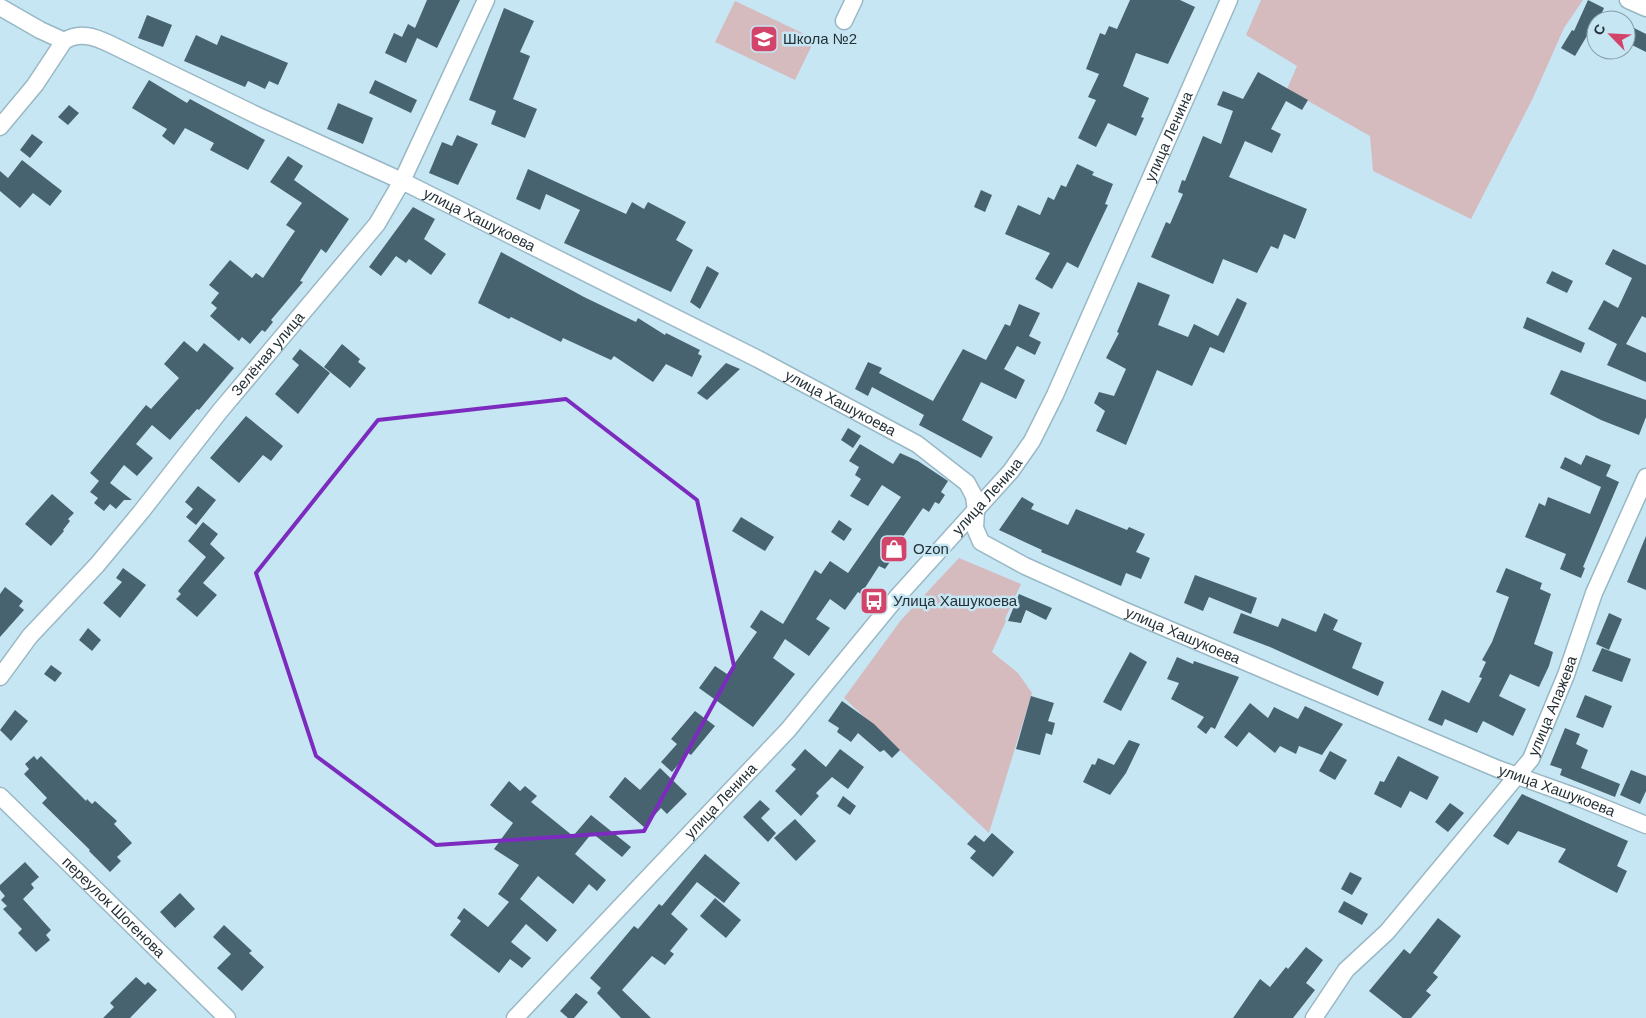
<svg xmlns="http://www.w3.org/2000/svg" width="1646" height="1018" font-family="Arial,sans-serif">
<rect width="100%" height="100%" fill="#c7e6f4"/>
<g fill="#d5babe">
<polygon points="1261,0 1583,0 1564,28 1532,100 1471,219 1373,171 1370,136 1287,89 1297,66 1246,35"/>
<polygon points="735,1 815,39 795,80 715,42"/>
<polygon points="959,558 1021,584 1005,619 1006,621 992,652 1018,673 1032,693 989,833 844,698 901,620"/>
</g>
<g fill="#486370">
<polygon points="427,0 460,0 437,48 417,38 406,63 385,53 394,33 402,37 408,24 415,28"/>
<polygon points="1130,0 1180,0 1195,7 1168,64 1136,53 1123,86 1149,98 1141,117 1144,118 1136,136 1108,123 1096,147 1078,138 1096,100 1088,97 1099,74 1086,69 1100,33 1105,35 1109,26 1117,29"/>
<polygon points="1588,0 1604,8 1599,20 1596,20 1594,31 1591,29 1575,56 1561,48 1572,30 1574,31"/>
<polygon points="504,8 534,21 520,52 530,56 513,99 537,109 525,138 491,124 496,111 469,100"/>
<polygon points="147,15 172,25 163,47 138,38"/>
<polygon points="1626,24 1646,34 1646,52 1626,42"/>
<polygon points="196,35 217,45 221,35 288,63 278,85 269,81 265,89 248,81 245,87 184,61"/>
<polygon points="1258,72 1308,100 1302,110 1286,101 1271,129 1281,134 1272,153 1245,141 1229,177 1307,209 1295,239 1284,234 1278,249 1271,246 1257,273 1223,259 1213,284 1151,257 1166,222 1170,224 1183,194 1178,192 1182,180 1185,181 1203,136 1221,144 1233,111 1217,105 1223,91 1243,99"/>
<polygon points="149,80 187,103 190,99 265,140 248,170 210,150 214,143 185,128 174,145 162,136 167,129 132,108"/>
<polygon points="375,80 417,100 411,113 369,93"/>
<polygon points="338,103 373,118 363,144 327,129"/>
<polygon points="69,105 79,113 68,125 58,117"/>
<polygon points="32,134 43,142 30,158 20,150"/>
<polygon points="457,135 478,144 458,185 429,173 442,142 452,146"/>
<polygon points="288,156 303,166 294,180 349,219 326,253 321,249 300,281 303,282 271,320 273,322 265,332 262,330 250,344 242,337 239,341 210,316 217,308 211,303 219,293 209,285 230,260 252,278 256,273 263,278 295,231 286,225 302,203 270,182"/>
<polygon points="22,160 62,191 50,206 33,193 20,208 0,191 0,171 8,178"/>
<polygon points="1077,164 1094,172 1092,175 1113,184 1105,204 1108,205 1078,268 1067,262 1052,289 1035,279 1050,253 1005,234 1018,205 1040,215 1048,197 1054,200 1061,185 1066,187"/>
<polygon points="528,169 626,214 632,202 644,209 648,202 686,222 676,240 693,250 671,292 564,243 580,210 546,194 540,210 516,199"/>
<polygon points="981,190 992,195 985,212 974,207"/>
<polygon points="413,207 435,219 424,239 446,254 431,275 409,259 406,263 396,256 381,276 369,267"/>
<polygon points="1613,249 1646,265 1646,318 1642,316 1626,344 1646,353 1646,382 1607,365 1617,344 1588,329 1604,300 1618,308 1632,278 1605,264"/>
<polygon points="501,252 584,297 636,322 638,318 665,335 666,333 700,350 698,354 702,356 692,377 666,364 653,382 614,356 611,360 563,338 561,342 511,317 509,319 478,303"/>
<polygon points="707,266 719,273 700,309 690,302"/>
<polygon points="1552,271 1573,281 1567,293 1546,283"/>
<polygon points="1138,282 1170,295 1158,325 1188,337 1194,324 1218,336 1237,298 1247,303 1224,353 1210,347 1192,386 1157,370 1126,445 1096,431 1105,411 1094,403 1099,392 1114,396 1126,369 1106,358 1119,333 1117,332"/>
<polygon points="1019,304 1040,313 1029,336 1041,342 1035,355 1017,346 1004,369 1025,380 1016,399 981,382 962,420 993,437 981,458 919,425 924,415 872,387 868,396 855,389 868,362 882,368 879,373 933,401 963,349 986,360 1005,324 1010,326"/>
<polygon points="1527,317 1585,343 1581,353 1523,328"/>
<polygon points="184,341 197,352 204,343 234,368 199,410 197,409 170,440 152,425 136,444 153,458 137,476 124,465 110,483 132,500 124,500 116,509 110,504 104,511 94,503 98,498 90,492 99,481 90,473 146,405 151,409 179,378 164,364"/>
<polygon points="342,344 360,359 358,362 366,368 350,388 324,367"/>
<polygon points="300,349 330,373 298,414 275,394 299,365 292,359"/>
<polygon points="726,363 740,369 707,400 697,393"/>
<polygon points="1561,370 1646,400 1646,417 1639,435 1601,420 1550,394"/>
<polygon points="246,416 283,446 271,461 263,455 239,483 210,458"/>
<polygon points="848,428 861,436 853,448 841,440"/>
<polygon points="860,444 893,464 900,453 918,461 948,481 941,492 945,495 939,504 935,502 929,512 923,508 898,544 901,546 885,569 879,566 861,594 858,592 845,610 830,599 816,619 830,628 809,656 785,639 773,658 795,674 753,727 699,688 715,666 727,674 757,632 750,627 761,610 783,624 815,570 821,574 830,561 848,573 901,497 882,485 868,506 850,496 861,479 855,475 859,467 849,461"/>
<polygon points="1586,455 1611,465 1606,476 1619,482 1583,567 1585,568 1581,578 1560,569 1566,554 1525,537 1539,503 1545,506 1548,497 1590,514 1601,487 1560,468 1565,457 1581,465"/>
<polygon points="198,486 216,500 196,525 186,517 193,509 185,502"/>
<polygon points="52,494 74,513 68,519 70,521 63,530 64,531 51,546 25,524"/>
<polygon points="1022,497 1034,504 1031,509 1068,525 1076,509 1127,530 1129,527 1145,534 1136,552 1150,558 1141,579 1126,573 1121,586 1041,552 1042,550 999,530"/>
<polygon points="741,517 774,537 765,551 732,531"/>
<polygon points="839,520 852,529 844,541 831,532"/>
<polygon points="203,522 218,534 210,544 225,558 203,583 217,595 197,617 176,599 181,594 178,591 206,557 188,541"/>
<polygon points="1646,536 1646,590 1627,582"/>
<polygon points="123,568 146,585 120,618 103,603 122,582 116,578"/>
<polygon points="1506,568 1542,583 1540,589 1551,594 1534,644 1553,652 1549,666 1539,687 1510,674 1499,696 1526,709 1513,736 1483,721 1477,733 1445,719 1442,726 1428,720 1442,690 1469,703 1482,678 1479,677 1486,662 1482,660 1492,642 1509,597 1496,592"/>
<polygon points="1195,575 1257,598 1251,614 1209,597 1203,611 1184,603"/>
<polygon points="5,587 23,601 19,606 24,610 0,637 0,594"/>
<polygon points="1019,594 1052,608 1046,620 1026,610 1021,623 1008,621"/>
<polygon points="1241,613 1278,627 1282,618 1316,632 1324,613 1338,620 1333,630 1362,643 1352,668 1384,682 1378,696 1270,647 1233,633"/>
<polygon points="1609,613 1622,619 1609,650 1596,644"/>
<polygon points="88,628 101,640 92,651 79,640"/>
<polygon points="1602,648 1631,659 1622,682 1592,671"/>
<polygon points="1130,652 1147,662 1121,711 1103,702"/>
<polygon points="1177,657 1193,664 1194,661 1239,677 1215,729 1211,727 1206,734 1197,727 1204,717 1171,699 1179,683 1167,679"/>
<polygon points="51,665 62,673 55,682 44,674"/>
<polygon points="1585,695 1612,706 1603,728 1576,717"/>
<polygon points="1031,696 1054,703 1048,721 1055,723 1052,735 1046,733 1040,755 1016,749"/>
<polygon points="842,701 874,724 900,750 892,758 884,750 880,752 858,733 851,742 837,732 839,728 828,721"/>
<polygon points="1250,703 1268,718 1274,707 1298,719 1305,706 1343,724 1322,755 1299,746 1296,754 1280,746 1275,753 1249,732 1237,747 1224,737"/>
<polygon points="15,710 28,721 11,741 0,730"/>
<polygon points="695,711 715,726 691,755 688,753 672,772 661,762 677,744 671,739"/>
<polygon points="1565,728 1580,734 1576,744 1588,750 1581,768 1620,784 1615,797 1560,775 1562,769 1550,765"/>
<polygon points="1129,740 1140,744 1126,773 1110,795 1083,782 1092,764 1095,765 1098,758 1114,765"/>
<polygon points="805,749 826,767 840,749 864,767 848,789 832,777 816,793 819,796 801,816 775,791 796,769 791,765"/>
<polygon points="1330,751 1347,760 1335,780 1319,771"/>
<polygon points="34,756 37,760 41,756 86,801 87,799 92,804 95,801 117,821 114,824 132,843 117,857 121,861 110,872 89,851 90,850 42,803 47,798 24,774 29,769 25,764"/>
<polygon points="1398,756 1439,777 1427,800 1410,791 1401,808 1374,794 1380,781 1384,782"/>
<polygon points="660,768 687,794 667,814 661,808 644,827 609,797 625,777 640,790"/>
<polygon points="1631,770 1646,776 1646,791 1640,804 1620,795"/>
<polygon points="509,781 520,791 525,786 537,796 531,802 573,836 591,815 631,847 622,857 592,833 575,854 606,880 597,891 589,884 573,904 538,876 520,899 557,930 547,942 526,924 511,942 531,958 522,968 510,959 499,973 450,935 461,921 457,918 464,908 488,927 509,902 498,894 519,865 494,849 513,823 490,805"/>
<polygon points="1522,794 1628,841 1617,866 1627,871 1617,893 1558,862 1566,849 1518,831 1508,845 1493,836"/>
<polygon points="843,796 856,806 850,815 837,806"/>
<polygon points="760,800 770,809 761,818 776,833 768,842 743,817"/>
<polygon points="1450,803 1464,813 1448,832 1435,822"/>
<polygon points="795,819 816,841 796,861 774,838"/>
<polygon points="992,833 1014,852 993,877 970,858 976,851 967,844 975,835 984,842"/>
<polygon points="705,854 740,883 724,903 697,882 671,914 688,929 670,951 674,954 665,965 652,956 622,990 651,1018 621,1018 597,993 601,988 590,978 634,926 638,929 659,904 662,906"/>
<polygon points="25,862 39,877 31,884 34,888 23,899 51,930 46,935 50,940 36,952 18,933 22,929 3,909 7,906 1,900 5,896 0,890 0,885"/>
<polygon points="1350,872 1362,878 1352,895 1341,889"/>
<polygon points="180,893 195,909 175,928 160,912"/>
<polygon points="715,898 741,920 726,938 700,916"/>
<polygon points="1344,901 1368,914 1362,925 1338,912"/>
<polygon points="1438,918 1461,936 1433,973 1438,977 1426,991 1431,995 1411,1018 1403,1018 1369,991 1404,949 1410,954"/>
<polygon points="224,925 252,951 249,953 264,967 242,991 217,968 231,954 213,937"/>
<polygon points="1306,947 1323,960 1306,983 1315,990 1293,1018 1233,1018 1260,979 1270,987 1286,967 1288,969"/>
<polygon points="136,977 145,985 148,982 157,990 130,1018 103,1018 114,1007 110,1003"/>
<polygon points="576,993 588,1002 574,1018 568,1018 560,1011"/>
</g>
<g fill="none" stroke-linecap="round" stroke-linejoin="round">
<defs>
<g id="minor">
<polyline points="1628,0 1646,8"/>
<path id="s1" d="M 0,7 L 40,30 L 64,41 C 80,31 95,37 110,44 L 256,115 L 402,181 L 758,359 L 917,444 L 967,483 L 974,496 L 976,511 L 975,528 L 981,542 L 1025,566 L 1123,610 L 1498,769 L 1582,799 L 1646,825"/>
<polyline points="844,21 854,0"/>
<polyline points="0,127 35,85 64,41"/>
<path id="s2" d="M 0,677 L 30,636 L 97,565 L 141,512 L 220,411 L 377,224 L 402,181 L 486,0"/>
<path id="s3" d="M 0,796 L 227,1018"/>
<path id="s4" d="M 515,1018 L 788,730 L 898,596 L 1011,471 L 1032,441 L 1055,395 L 1229,0"/>
<path id="s5" d="M 1314,1018 L 1346,970 L 1387,932 L 1531,759 L 1566,675 L 1594,593 L 1646,477"/>
</g>
</defs>
<use href="#minor" stroke="#99b8c5" stroke-width="19"/>
<use href="#minor" stroke="#fff" stroke-width="16"/>
</g>
<path fill="none" stroke="#7b2cbf" stroke-width="4" stroke-linejoin="round" d="M 566,399 L 697,500 L 734,666 L 644,831 L 436,845 L 316,756 L 256,573 L 378,420 Z"/>
<defs>
<symbol id="school-square" viewBox="-11 -11 22 22"><rect x="-9" y="-9" width="18" height="18" rx="4" fill="#d3446a" stroke="#c7e6f4"/><path d="M0-5L7-2L0 1L-7-2ZM-4 1L0 2.5L4 1V4Q0 6-4 4Z" fill="#fff"/></symbol>
<symbol id="shop-square" viewBox="-11 -11 22 22"><rect x="-9" y="-9" width="18" height="18" rx="4" fill="#d3446a" stroke="#c7e6f4"/><path d="M-5-2.5h2.3a2.7 3.5 0 0 1 5.4 0H5L5.5 6h-11ZM-1.5-2.5h3a1.5 2.3 0 0 0-3 0Z" fill="#fff"/></symbol>
<symbol id="bus-square" viewBox="-11 -11 22 22"><rect x="-9" y="-9" width="18" height="18" rx="4" fill="#d3446a" stroke="#c7e6f4"/><path d="M-5-6H5V4H4V6H2V4H-2V6H-4V4H-5ZM-3.5-4V0h7V-4ZM-3.5 1.2v1.5H-2V1.2ZM2 1.2v1.5H3.5V1.2Z" fill="#fff"/></symbol>
</defs>
<g fill-rule="evenodd">
<use href="#school-square" x="748" y="23" width="32" height="32"/>
<use href="#shop-square" x="878" y="533" width="32" height="32"/>
<use href="#bus-square" x="858" y="585" width="32" height="32"/>
</g>
<g text-anchor="middle" stroke-width="5" stroke-linejoin="round" paint-order="stroke">
<g font-size="15" fill="#243136" stroke="#c7e6f4" text-anchor="start">
<text x="783" y="44">Школа №2</text>
<text x="913" y="554">Ozon</text>
<text x="893" y="606">Улица Хашукоева</text>
</g>
<g font-size="15" fill="#243136" stroke="#c7e6f4">
<text dy="5" stroke="none"><textPath href="#s4" startOffset="1109">улица Ленина</textPath></text>
<text dy="5" stroke="none"><textPath href="#s1" startOffset="530">улица Хашукоева</textPath></text>
<text dy="5" stroke="none"><textPath href="#s2" startOffset="420">Зелёная улица</textPath></text>
<text dy="5" stroke="none"><textPath href="#s1" startOffset="935">улица Хашукоева</textPath></text>
<text dy="5" stroke="none"><textPath href="#s4" startOffset="704">улица Ленина</textPath></text>
<text dy="5" stroke="none"><textPath href="#s1" startOffset="1370">улица Хашукоева</textPath></text>
<text dy="5" stroke="none"><textPath href="#s5" startOffset="396">улица Апажева</textPath></text>
<text dy="5" stroke="none"><textPath href="#s1" startOffset="1775">улица Хашукоева</textPath></text>
<text dy="5" stroke="none"><textPath href="#s4" startOffset="299">улица Ленина</textPath></text>
<text dy="5" stroke="none"><textPath href="#s3" startOffset="159">переулок Шогенова</textPath></text>
</g>
</g>
<g transform="translate(1611 35) rotate(294)"><circle r="24" fill="#c7e6f4" stroke="#869ea8"/>
<path d="M0-4L9 19L0 12L-9 19Z" fill="#d3446a"/>
<text y="-8" font-size="14" font-weight="bold" text-anchor="middle" fill="#243136">С</text>
</g>
</svg>
